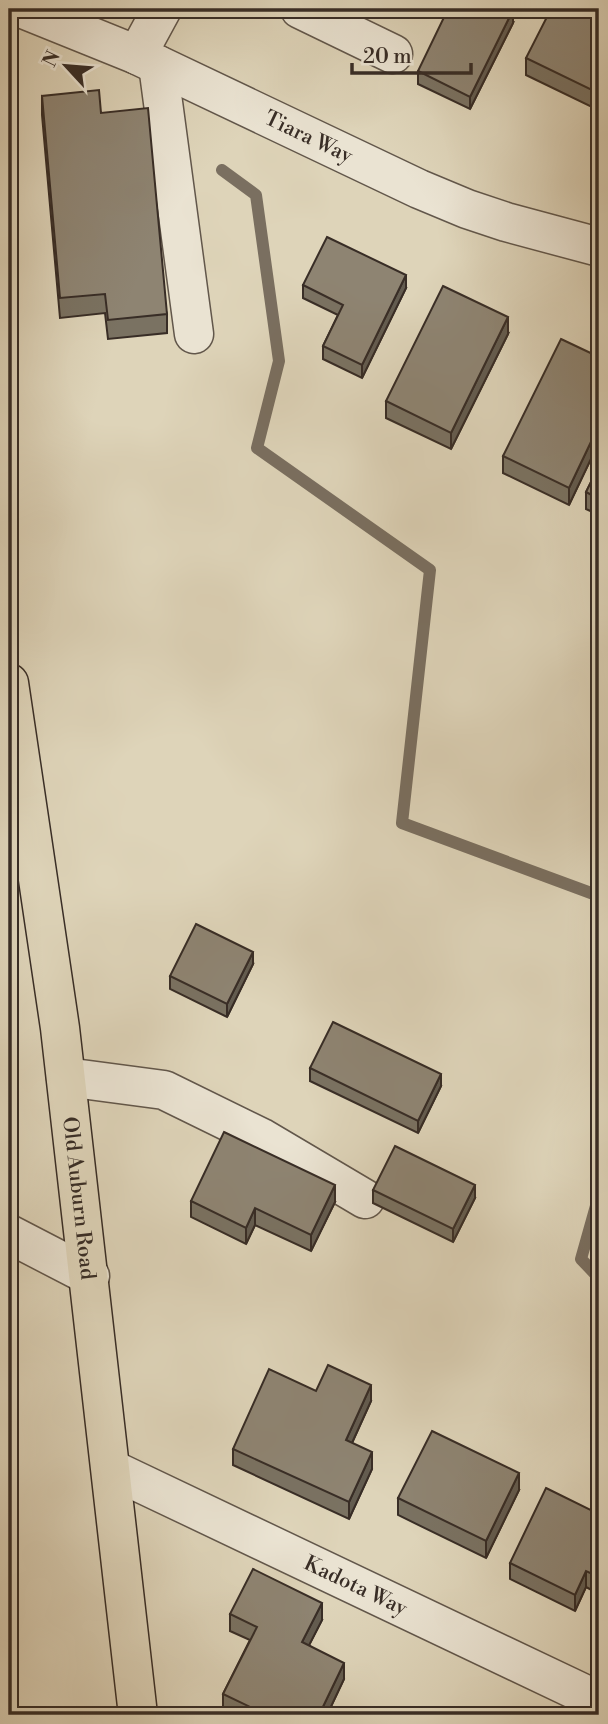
<svg xmlns="http://www.w3.org/2000/svg" width="608" height="1724" font-family="'Libre Bodoni',serif">
<rect width="100%" height="100%" fill="#ded4b9"/>
<filter id="stains"><feTurbulence type="fractalNoise" baseFrequency=".00286" numOctaves="4"/><feColorMatrix values="0 0 0 0 .2 0 0 0 0 .09 0 0 0 0 .02 0 0 0 .5 -.17"/></filter>
<radialGradient id="worn" r=".72"><stop offset=".6" stop-color="#630" stop-opacity="0"/><stop offset="1" stop-color="#630" stop-opacity=".3"/></radialGradient>
<g fill="none" stroke-linecap="round" stroke-linejoin="round">
<g stroke="#7a6f60" stroke-width="12">
<polyline points="222,170 256,195 279,361 257,448 430,570 402,823 599,896"/>
<polyline points="599,1195 581,1259 599,1278"/>
</g>
<defs>
<g id="minor">
<path id="s1" d="M 23,9 L 137,55 L 419,189 L 467,209 L 506,222 L 599,247"/>
<polyline points="300,9 393,54"/>
<polyline points="137,55 162,9"/>
<polyline points="158,65 194,334"/>
<polyline points="66,1077 164,1090 262,1138 365,1199"/>
<polyline points="9,1234 90,1276"/>
<path id="s2" d="M 111,1469 L 599,1701"/>
</g>
<g id="major">
<path id="s3" d="M 9,683 L 60,1028 L 138,1715"/>
</g>
</defs>
<use href="#minor" stroke="#62574b" stroke-width="41"/>
<use href="#major" stroke="#382d26" stroke-width="41"/>
<use href="#minor" stroke="#eae3d2" stroke-width="38"/>
<use href="#major" stroke="#ded4b9" stroke-width="38"/>
</g>
<g fill="#7a7262" stroke="#382d26" stroke-width="2">
<polygon points="599,9 599,103 596,109 526,75 526,58"/>
<polygon points="513,23 470,109 418,84 418,71"/>
<polygon points="42,96 101,113 167,314 167,333 108,339 105,313 60,318 42,115"/>
<polygon points="303,285 406,288 362,378 323,359 323,346 338,315 303,298"/>
<polygon points="508,334 451,449 386,418 386,401"/>
<polygon points="599,357 599,442 569,505 503,473 503,456"/>
<polygon points="599,466 599,515 586,509 586,492"/>
<polygon points="253,964 227,1017 170,989 170,976"/>
<polygon points="310,1068 441,1086 418,1133 310,1081"/>
<polygon points="373,1190 475,1198 453,1242 373,1203"/>
<polygon points="191,1201 335,1202 311,1251 255,1225 246,1244 191,1217"/>
<polygon points="316,1391 371,1401 352,1443 372,1469 349,1519 233,1465 233,1449"/>
<polygon points="519,1490 486,1558 398,1515 398,1498"/>
<polygon points="599,1514 599,1594 586,1587 575,1611 510,1579 510,1563"/>
<polygon points="230,1614 322,1620 309,1645 344,1679 327,1715 234,1715 223,1710 223,1694 250,1640 230,1631"/>
</g>
<g fill="#635c50" stroke="#382d26" stroke-width="2">
<polygon points="513,10 513,23 470,109 470,97"/>
<polygon points="599,86 599,103 596,109 596,92"/>
<polygon points="406,275 406,288 362,378 362,365"/>
<polygon points="508,317 508,334 451,449 451,433"/>
<polygon points="599,425 599,442 569,505 569,488"/>
<polygon points="253,952 253,964 227,1017 227,1004"/>
<polygon points="441,1074 441,1086 418,1133 418,1121"/>
<polygon points="335,1185 335,1202 311,1251 311,1235"/>
<polygon points="475,1185 475,1198 453,1242 453,1229"/>
<polygon points="255,1208 255,1225 246,1244 246,1228"/>
<polygon points="371,1385 371,1401 346,1456 346,1440"/>
<polygon points="372,1452 372,1469 349,1519 349,1502"/>
<polygon points="519,1473 519,1490 486,1558 486,1541"/>
<polygon points="586,1571 586,1587 575,1611 575,1595"/>
<polygon points="322,1603 322,1620 302,1659 302,1642"/>
<polygon points="344,1663 344,1679 327,1715 319,1715"/>
</g>
<g fill="#8e8472" stroke="#382d26" stroke-width="2">
<polygon points="448,9 510,9 513,10 470,97 418,71"/>
<polygon points="551,9 599,9 599,86 596,92 526,58"/>
<polygon points="99,90 101,113 148,108 167,314 108,320 105,294 60,298 42,96"/>
<polygon points="327,237 406,275 362,365 323,346 343,305 303,285"/>
<polygon points="443,286 508,317 451,433 386,401"/>
<polygon points="561,339 599,357 599,425 569,488 503,456"/>
<polygon points="599,466 599,499 586,492"/>
<polygon points="196,924 253,952 227,1004 170,976"/>
<polygon points="333,1022 441,1074 418,1121 310,1068"/>
<polygon points="224,1132 335,1185 311,1235 255,1208 246,1228 191,1201"/>
<polygon points="395,1146 475,1185 453,1229 373,1190"/>
<polygon points="328,1365 371,1385 346,1440 372,1452 349,1502 233,1449 269,1369 316,1391"/>
<polygon points="432,1431 519,1473 486,1541 398,1498"/>
<polygon points="546,1488 599,1514 599,1577 586,1571 575,1595 510,1563"/>
<polygon points="253,1569 322,1603 302,1642 344,1663 319,1715 267,1715 223,1694 257,1627 230,1614"/>
</g>
<g text-anchor="middle" stroke-width="5" stroke-linejoin="round" paint-order="stroke">
<g font-size="21" fill="#382d26" stroke="#eae3d2">
<text dy="7" stroke="none"><textPath href="#s1" startOffset="313">Tiara Way</textPath></text>
<text dy="7" stroke="none"><textPath href="#s3" startOffset="520">Old Auburn Road</textPath></text>
<text dy="7" stroke="none"><textPath href="#s2" startOffset="271">Kadota Way</textPath></text>
</g>
</g>
<rect width="608" height="1724" fill="none" stroke="#ded4b9" stroke-width="35"/>
<rect x="10" y="10" width="587" height="1703" fill="none" stroke="#382d26" stroke-width="3.5"/>
<rect x="18" y="18" width="573" height="1689" fill="none" stroke="#382d26" stroke-width="2"/>
<g transform="translate(66 66) rotate(296)" stroke="#eae3d2" stroke-width="5" paint-order="stroke">
<path d="M0-5L12 26L0 18L-12 26Z" fill="#382d26"/>
<text y="-10" font-size="19" font-weight="bold" text-anchor="middle" fill="#382d26">N</text>
</g>
<path d="M352 63v10h119v-10" fill="none" stroke="#382d26" stroke-width="3.5"/>
<text x="363" y="63" font-size="21" fill="#382d26" stroke="#eae3d2" stroke-width="5" paint-order="stroke">20 m</text>
<rect width="100%" height="100%" filter="url(#stains)"/>
<rect width="100%" height="100%" fill="url(#worn)"/>
</svg>
